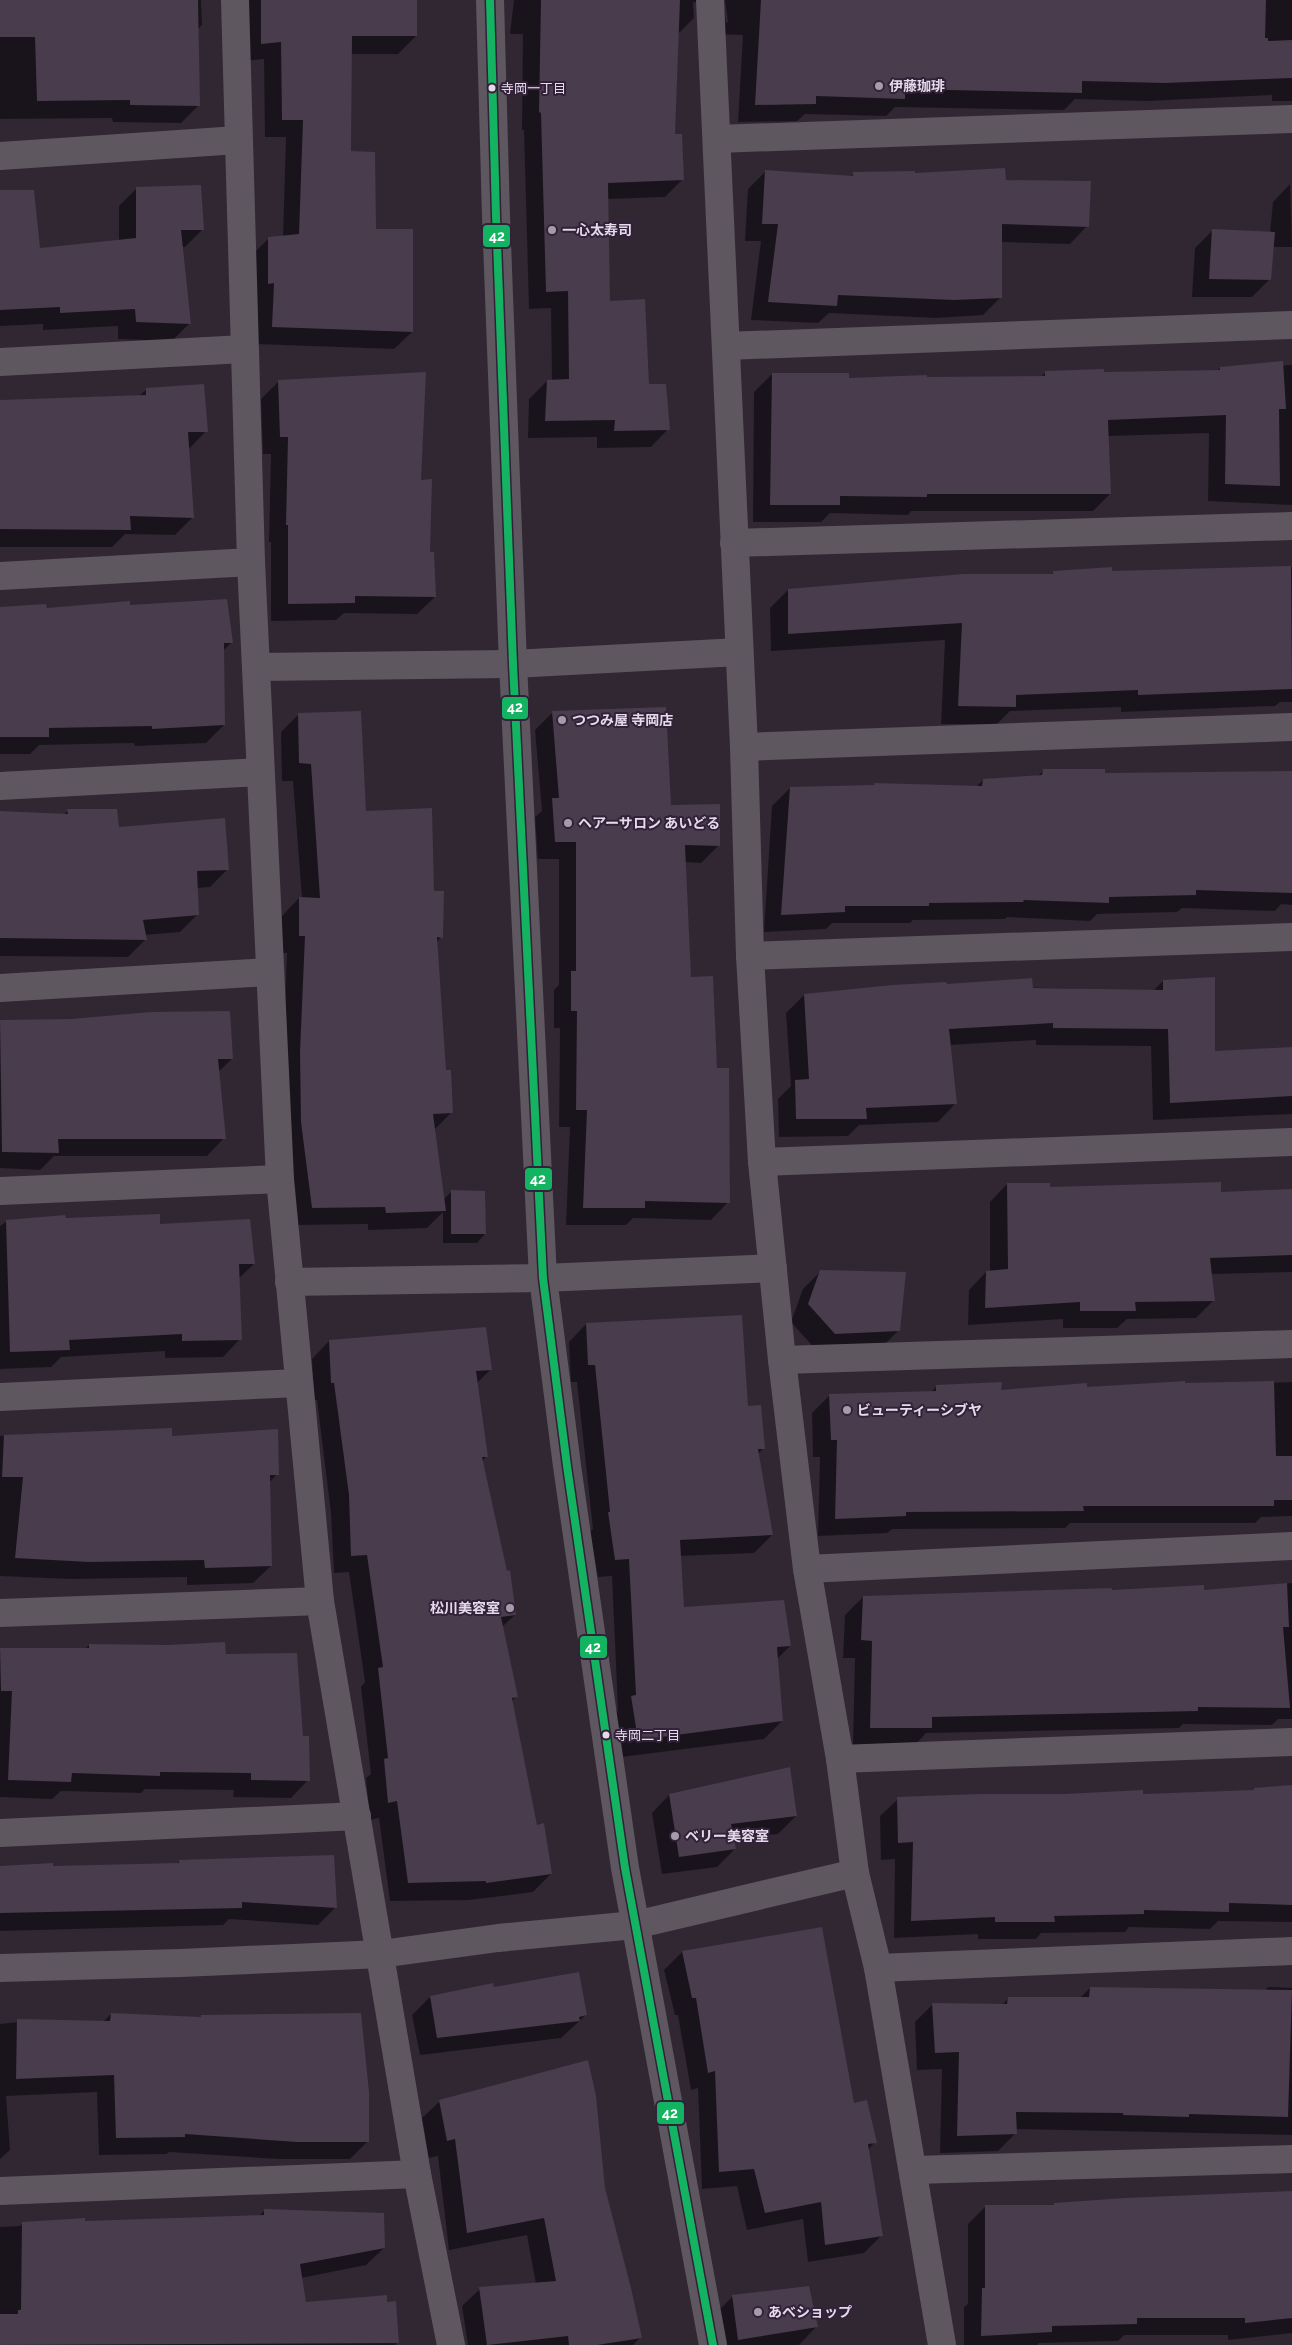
<svg xmlns="http://www.w3.org/2000/svg" width="1292" height="2345" font-family="Raleway,'Noto Sans JP',sans-serif">
<rect width="100%" height="100%" fill="#302733"/>
<g fill="#0007">
<polygon points="0,0 201,0 202,25 197,30 199,105 181,123 113,122 112,118 0,119"/>
<polygon points="248,0 416,0 416,36 398,54 351,54 350,152 375,230 412,332 394,349 255,344 251,256 269,238 283,237 286,137 265,137 264,59 244,61"/>
<polygon points="514,0 723,0 726,23 728,22 725,0 1292,0 1292,101 1272,101 1272,95 1147,101 1075,99 1064,110 895,107 886,116 805,114 797,121 738,122 743,35 709,34 699,3 693,2 694,18 678,34 674,136 682,180 665,197 607,199 609,303 668,429 651,447 597,448 597,437 528,438 529,399 547,381 552,381 551,308 529,309 524,130 522,130 523,34 510,34"/>
<polygon points="766,171 850,177 854,174 913,174 1004,181 1087,226 1070,244 1001,242 1001,297 983,315 936,318 829,313 818,323 751,320 761,241 745,241 748,189"/>
<polygon points="1290,184 1292,247 1273,247 1270,279 1252,297 1192,297 1195,248 1212,231 1270,233 1273,202"/>
<polygon points="137,188 202,230 185,247 182,247 189,324 172,341 118,339 118,326 43,330 43,324 0,326 0,192 39,249 119,241 119,206"/>
<polygon points="1292,365 1292,505 1208,501 1209,433 1108,436 1110,494 1093,511 911,511 908,515 830,513 821,522 753,522 754,392 772,374 847,380 1041,377 1045,373 1216,372 1220,368"/>
<polygon points="279,381 420,481 435,597 417,614 344,613 336,620 271,621 271,542 269,542 271,454 263,454 261,399"/>
<polygon points="147,389 206,431 188,450 193,517 175,535 125,534 112,547 0,547 0,401 139,396"/>
<polygon points="1292,567 1292,702 1280,702 1275,706 1121,712 1121,707 1010,711 997,724 941,724 945,640 771,651 770,608 788,590 1050,576 1054,572 1111,573"/>
<polygon points="129,607 232,642 223,651 224,725 206,743 135,746 134,743 39,745 30,754 0,754 0,609"/>
<polygon points="553,712 719,845 701,863 684,862 690,978 716,1069 728,1202 711,1220 633,1218 626,1225 566,1225 570,1127 559,1127 560,1028 554,1028 554,990 559,985 559,859 538,859 535,817 542,811 535,730"/>
<polygon points="299,714 365,812 433,893 441,937 436,943 445,1072 452,1112 434,1130 443,1200 451,1192 485,1234 477,1243 443,1243 443,1212 427,1228 368,1230 368,1224 294,1225 283,1070 287,953 282,953 282,916 299,898 302,898 293,781 282,781 281,732"/>
<polygon points="1043,771 1104,774 1292,773 1292,905 1281,904 1275,911 1182,908 1177,912 1097,914 1090,921 1007,917 1005,919 913,920 910,923 832,923 826,929 764,932 772,806 790,788 872,786 874,784 976,787 983,780 1037,777"/>
<polygon points="68,811 117,828 228,869 210,887 196,888 198,914 180,932 144,935 145,940 128,957 0,956 0,812 63,815"/>
<polygon points="1163,981 1214,1052 1292,1048 1292,1114 1153,1120 1151,1046 1036,1045 1036,1040 949,1045 955,1104 938,1122 859,1125 848,1136 779,1137 778,1099 791,1086 786,1013 804,995 945,985 1153,991"/>
<polygon points="0,1021 71,1021 232,1059 218,1072 224,1138 207,1156 54,1156 40,1170 0,1168"/>
<polygon points="1007,1184 1049,1189 1220,1193 1292,1190 1292,1272 1211,1274 1214,1300 1196,1318 1127,1319 1117,1328 1063,1328 1063,1319 968,1325 969,1290 986,1272 990,1272 990,1202"/>
<polygon points="64,1219 159,1225 254,1264 238,1279 240,1339 223,1357 165,1358 165,1351 61,1357 51,1367 0,1369 0,1226 7,1221"/>
<polygon points="821,1271 899,1330 881,1348 817,1351 791,1322 803,1289"/>
<polygon points="586,1324 747,1408 764,1448 758,1454 772,1535 754,1553 679,1556 683,1609 790,1646 777,1659 782,1721 764,1739 621,1757 614,1714 618,1710 612,1576 598,1577 590,1531 593,1529 577,1382 571,1382 569,1342"/>
<polygon points="329,1341 490,1370 476,1384 486,1457 482,1461 515,1615 502,1627 517,1696 511,1702 536,1826 551,1874 533,1892 469,1900 390,1901 379,1818 370,1820 366,1778 371,1774 361,1687 365,1682 349,1572 334,1573 331,1513 317,1400 314,1400 312,1359"/>
<polygon points="1292,1382 1292,1516 1261,1517 1255,1523 1070,1523 1065,1528 892,1529 887,1533 818,1536 820,1457 813,1457 812,1413 830,1395 931,1392 937,1386 1000,1391"/>
<polygon points="171,1430 171,1437 277,1474 269,1483 271,1566 253,1583 187,1585 187,1577 71,1579 0,1576 0,1436"/>
<polygon points="1292,1583 1292,1719 1278,1719 1272,1725 1183,1724 1179,1728 926,1733 914,1746 853,1745 855,1658 843,1658 845,1615 863,1597 1202,1592"/>
<polygon points="89,1645 225,1655 302,1737 308,1780 291,1798 233,1797 234,1790 145,1789 141,1793 61,1791 52,1799 0,1797 0,1649 85,1649"/>
<polygon points="1292,1786 1292,1922 1218,1921 1210,1929 1129,1927 1125,1932 1041,1933 1036,1939 978,1939 978,1934 894,1938 895,1859 881,1860 880,1816 898,1799 1253,1792"/>
<polygon points="669,1795 796,1816 778,1834 733,1839 735,1849 717,1867 662,1874 652,1813"/>
<polygon points="179,1861 336,1907 318,1925 229,1919 223,1925 0,1931 0,1867 176,1865"/>
<polygon points="821,1929 853,2104 875,2142 868,2150 881,2236 864,2253 808,2262 803,2219 747,2230 737,2186 702,2189 698,2088 691,2090 678,2015 675,2015 664,1970 682,1952"/>
<polygon points="1268,1987 1292,1988 1292,2135 1016,2129 1016,2133 998,2151 940,2153 942,2069 917,2070 915,2022 933,2004 1002,2005 1009,1998 1080,1998 1090,1988 1265,1991"/>
<polygon points="492,1989 586,2015 561,2038 420,2055 412,2015 430,1997"/>
<polygon points="111,2014 367,2142 350,2159 279,2159 169,2152 166,2154 99,2155 97,2092 6,2096 10,2150 0,2159 0,2024 28,2021 103,2022"/>
<polygon points="440,2101 604,2188 640,2338 633,2345 468,2345 462,2306 480,2289 536,2284 527,2235 449,2250 438,2156 429,2158 422,2118"/>
<polygon points="1292,2193 1292,2333 1228,2340 1228,2335 1124,2335 1118,2341 1039,2343 1037,2345 964,2345 964,2307 968,2304 968,2224 985,2207 1053,2206 1055,2204"/>
<polygon points="265,2210 384,2248 366,2265 301,2278 304,2304 397,2343 395,2345 0,2345 0,2227 20,2226 22,2224 259,2216"/>
<polygon points="733,2296 816,2327 799,2345 719,2345 715,2314"/>
</g>
<g fill="#483c4d">
<polygon points="0,0 198,0 200,106 130,105 130,100 37,101 35,37 0,37"/>
<polygon points="261,0 417,0 417,36 352,36 351,151 375,152 376,229 413,229 413,332 272,327 274,283 268,284 268,237 299,234 303,120 282,120 281,42 261,44"/>
<polygon points="541,0 680,0 675,134 682,134 684,180 608,183 610,301 645,299 649,384 666,384 670,430 614,431 615,420 545,421 547,380 569,379 568,291 546,292 541,113 539,112"/>
<polygon points="761,0 1266,0 1265,38 1268,38 1268,41 1292,40 1292,78 1165,83 1082,81 1082,93 905,89 905,99 816,96 816,104 755,105"/>
<polygon points="1005,168 1006,180 1091,181 1089,227 1002,224 1002,298 954,300 838,295 837,306 768,302 778,224 762,224 765,170 853,176 853,172 915,171 915,173"/>
<polygon points="201,185 204,230 181,230 191,324 136,322 135,309 60,313 60,307 0,310 0,190 34,190 40,248 136,238 136,187"/>
<polygon points="1212,229 1275,232 1271,280 1209,279"/>
<polygon points="1283,361 1286,409 1279,409 1280,486 1225,484 1226,415 1108,420 1111,494 927,494 927,497 840,496 840,505 770,505 772,373 849,373 849,378 927,375 927,377 1045,376 1045,371 1104,369 1104,372 1220,370 1220,367"/>
<polygon points="426,372 421,480 432,479 430,552 434,552 436,597 355,596 355,603 288,604 288,525 286,525 288,437 280,437 278,380"/>
<polygon points="204,384 208,432 188,432 194,518 130,516 131,530 0,529 0,400 146,395 146,388"/>
<polygon points="1291,566 1292,689 1138,695 1138,690 1016,695 1016,707 958,706 962,623 788,634 788,589 963,574 1053,574 1053,571 1112,567 1112,571"/>
<polygon points="227,599 233,643 224,643 225,725 152,729 152,726 49,728 49,737 0,737 0,607 46,604 47,608 130,601 130,605"/>
<polygon points="666,707 671,805 720,804 720,846 685,845 691,977 713,976 717,1068 729,1068 730,1203 645,1201 645,1208 583,1208 587,1110 576,1110 577,1011 571,1011 571,971 576,971 576,842 555,842 552,798 559,798 552,711"/>
<polygon points="361,711 366,811 432,808 434,891 444,891 443,938 437,937 446,1070 451,1070 453,1113 433,1114 446,1211 386,1213 385,1207 312,1208 301,1122 300,1052 305,936 299,936 299,897 320,898 311,764 299,763 298,713"/>
<polygon points="1043,769 1105,769 1105,773 1292,771 1292,893 1196,890 1196,895 1109,897 1109,903 1023,900 1024,902 929,903 929,906 845,906 845,912 781,915 790,787 874,785 874,783 982,786 983,779 1042,775"/>
<polygon points="67,809 117,809 119,827 225,818 229,870 197,871 199,915 143,920 147,940 0,938 0,811 68,814"/>
<polygon points="1215,977 1215,1051 1292,1047 1292,1096 1170,1103 1168,1029 1053,1028 1053,1023 949,1029 957,1104 866,1108 867,1119 796,1119 795,1080 809,1079 804,994 892,985 946,982 947,984 1032,978 1033,988 1163,990 1163,980"/>
<polygon points="230,1011 233,1059 218,1059 226,1139 58,1139 59,1153 2,1152 0,1020 71,1019 151,1012"/>
<polygon points="1221,1182 1221,1192 1292,1189 1292,1255 1210,1258 1215,1301 1135,1302 1136,1311 1080,1311 1080,1302 985,1308 986,1271 1008,1269 1007,1183 1050,1183 1050,1187"/>
<polygon points="451,1190 485,1191 486,1234 451,1234"/>
<polygon points="160,1214 160,1224 250,1219 255,1264 239,1264 242,1340 182,1341 182,1334 69,1340 70,1350 10,1352 6,1220 65,1215 66,1218"/>
<polygon points="820,1270 906,1272 900,1331 835,1334 808,1304"/>
<polygon points="742,1315 748,1406 761,1405 765,1449 758,1449 773,1535 680,1540 684,1607 784,1600 791,1646 777,1647 783,1721 638,1740 631,1696 636,1695 629,1559 615,1560 608,1512 610,1512 595,1365 588,1365 586,1323"/>
<polygon points="486,1327 492,1370 476,1371 488,1457 482,1457 507,1571 510,1570 516,1615 501,1617 518,1697 512,1698 537,1825 544,1823 552,1874 486,1883 486,1881 408,1883 397,1801 388,1803 384,1759 388,1758 378,1668 383,1667 367,1555 351,1556 349,1495 334,1383 331,1383 329,1340"/>
<polygon points="1185,1381 1185,1383 1274,1381 1276,1456 1292,1456 1292,1500 1274,1500 1274,1506 1083,1506 1084,1511 906,1512 906,1516 835,1519 837,1440 831,1440 829,1394 936,1391 936,1385 1002,1382 1001,1390 1087,1383 1087,1387"/>
<polygon points="172,1428 172,1436 278,1429 279,1475 270,1475 272,1566 205,1568 204,1560 89,1562 15,1558 23,1477 2,1477 4,1435"/>
<polygon points="1287,1583 1289,1627 1283,1627 1290,1708 1198,1707 1198,1711 932,1717 932,1728 870,1728 872,1641 861,1640 863,1596 1112,1588 1112,1590 1204,1585 1204,1590"/>
<polygon points="225,1642 226,1654 297,1653 303,1736 309,1736 310,1781 251,1780 251,1773 160,1772 160,1776 72,1773 71,1782 8,1780 12,1691 1,1691 0,1648 89,1648 89,1644 168,1645"/>
<polygon points="790,1767 797,1816 731,1824 736,1849 679,1857 669,1794"/>
<polygon points="1292,1785 1292,1905 1229,1903 1229,1912 1144,1910 1144,1914 1054,1916 1055,1922 995,1922 995,1917 911,1921 913,1842 898,1843 897,1797 980,1794 1064,1794 1143,1790 1143,1794 1254,1790 1254,1788"/>
<polygon points="334,1855 337,1908 242,1902 242,1908 0,1913 0,1866 53,1863 53,1866 179,1863 179,1860"/>
<polygon points="822,1927 854,2103 867,2100 877,2143 868,2144 883,2236 825,2245 821,2202 765,2213 754,2169 719,2172 715,2071 708,2073 696,1998 692,1998 682,1951"/>
<polygon points="579,1972 587,2015 579,2017 580,2021 437,2038 430,1996 493,1983 494,1987"/>
<polygon points="1090,1987 1292,1990 1288,2117 1189,2114 1189,2117 1123,2115 1123,2113 1016,2112 1017,2134 957,2136 959,2052 935,2053 932,2003 1007,2004 1008,1997 1089,1997"/>
<polygon points="111,2013 201,2017 201,2015 361,2013 369,2092 369,2142 297,2142 185,2134 185,2137 116,2138 114,2075 16,2079 17,2019 110,2021"/>
<polygon points="588,2060 596,2096 605,2188 631,2288 642,2338 597,2345 569,2345 568,2336 487,2345 479,2287 556,2281 544,2218 467,2233 455,2139 447,2141 439,2100"/>
<polygon points="1292,2191 1292,2318 1245,2323 1245,2318 1137,2318 1137,2324 1052,2326 1052,2332 981,2336 982,2288 985,2288 985,2205 1054,2205 1054,2203 1125,2198"/>
<polygon points="264,2209 384,2213 385,2248 300,2264 306,2302 387,2295 387,2302 396,2301 399,2343 0,2345 0,2314 18,2314 18,2310 21,2310 22,2222 85,2218 85,2221 264,2215"/>
<polygon points="809,2286 818,2327 738,2340 732,2295"/>
</g>
<g fill="none" stroke-linecap="round" stroke-linejoin="round">
<g stroke="#5e5760" stroke-width="28">
<polyline points="235,0 251,562 280,1179 320,1601 417,2174 451,2345"/>
<polyline points="710,0 744,747 750,956 762,1162 782,1360 807,1569 840,1759 855,1873 878,1968 942,2345"/>
<polyline points="717,139 1292,119"/>
<polyline points="0,156 238,140"/>
<polyline points="726,346 1292,325"/>
<polyline points="0,362 244,349"/>
<polyline points="734,543 1292,526"/>
<polyline points="0,576 251,562"/>
<polyline points="256,667 513,664 739,652"/>
<polyline points="744,747 1292,727"/>
<polyline points="0,786 259,772"/>
<polyline points="750,956 1292,937"/>
<polyline points="0,988 269,972"/>
<polyline points="762,1162 1292,1142"/>
<polyline points="0,1191 280,1179"/>
<polyline points="289,1282 543,1278 773,1268"/>
<polyline points="782,1360 1292,1344"/>
<polyline points="0,1397 299,1383"/>
<polyline points="807,1569 1292,1546"/>
<polyline points="0,1613 320,1601"/>
<polyline points="840,1759 1292,1742"/>
<polyline points="0,1833 357,1816"/>
<polyline points="0,1968 181,1963 381,1954 498,1938 635,1925 855,1873"/>
<polyline points="878,1968 1292,1951"/>
<polyline points="914,2170 1292,2159"/>
<polyline points="0,2191 417,2174"/>
</g>
<polyline stroke="#5e5760" stroke-width="28" points="490,0 496,216 513,664 543,1278 567,1466 625,1868 713,2345"/>
<defs>
<polyline id="bus-1" points="490,0 496,216 513,664 543,1278 567,1466 625,1868 713,2345"/>
</defs>
<use href="#bus-1" stroke="#322139" stroke-width="11"/>
<use href="#bus-1" stroke="#13b361" stroke-width="8"/>
</g>
<g fill="#a69baa" stroke="#322139" stroke-width="2">
<circle cx="879" cy="86" r="5"/>
<circle cx="552" cy="230" r="5"/>
<circle cx="562" cy="720" r="5"/>
<circle cx="568" cy="823" r="5"/>
<circle cx="847" cy="1410" r="5"/>
<circle cx="510" cy="1608" r="5"/>
<circle cx="675" cy="1836" r="5"/>
<circle cx="758" cy="2312" r="5"/>
</g>
<g fill="#e5daea" stroke="#322139" stroke-width="2">
<circle cx="492" cy="88" r="4.5"/>
<circle cx="606" cy="1735" r="4.5"/>
</g>
<g text-anchor="middle" stroke-width="4" stroke-linejoin="round" paint-order="stroke">
<g font-size="13" fill="#e5daea" stroke="#322139" text-anchor="start">
<text x="501" y="93">寺岡一丁目</text>
<text x="615" y="1740">寺岡二丁目</text>
</g>
<g font-size="14" font-weight="bold" fill="#e5daea" stroke="#322139" text-anchor="start">
<text x="889" y="91">伊藤珈琲</text>
<text x="562" y="235">一心太寿司</text>
<text x="572" y="725">つつみ屋 寺岡店</text>
<text x="578" y="828">ヘアーサロン あいどる</text>
<text x="857" y="1415">ビューティーシブヤ</text>
<text x="500" y="1613" text-anchor="end">松川美容室</text>
<text x="685" y="1841">ベリー美容室</text>
<text x="768" y="2317">あべショップ</text>
</g>
</g>
<g stroke="#322139" stroke-width="2">
<rect x="482" y="224" width="29" height="24" rx="5" fill="#13b361"/>
<rect x="501" y="696" width="28" height="24" rx="5" fill="#13b361"/>
<rect x="524" y="1167" width="29" height="24" rx="5" fill="#13b361"/>
<rect x="579" y="1635" width="29" height="24" rx="5" fill="#13b361"/>
<rect x="656" y="2101" width="29" height="24" rx="5" fill="#13b361"/>
</g>
<g font-size="14" text-anchor="middle" font-weight="bold" fill="#fff">
<text x="497" y="241">42</text>
<text x="515" y="712">42</text>
<text x="538" y="1184">42</text>
<text x="593" y="1652">42</text>
<text x="670" y="2118">42</text>
</g>
</svg>
